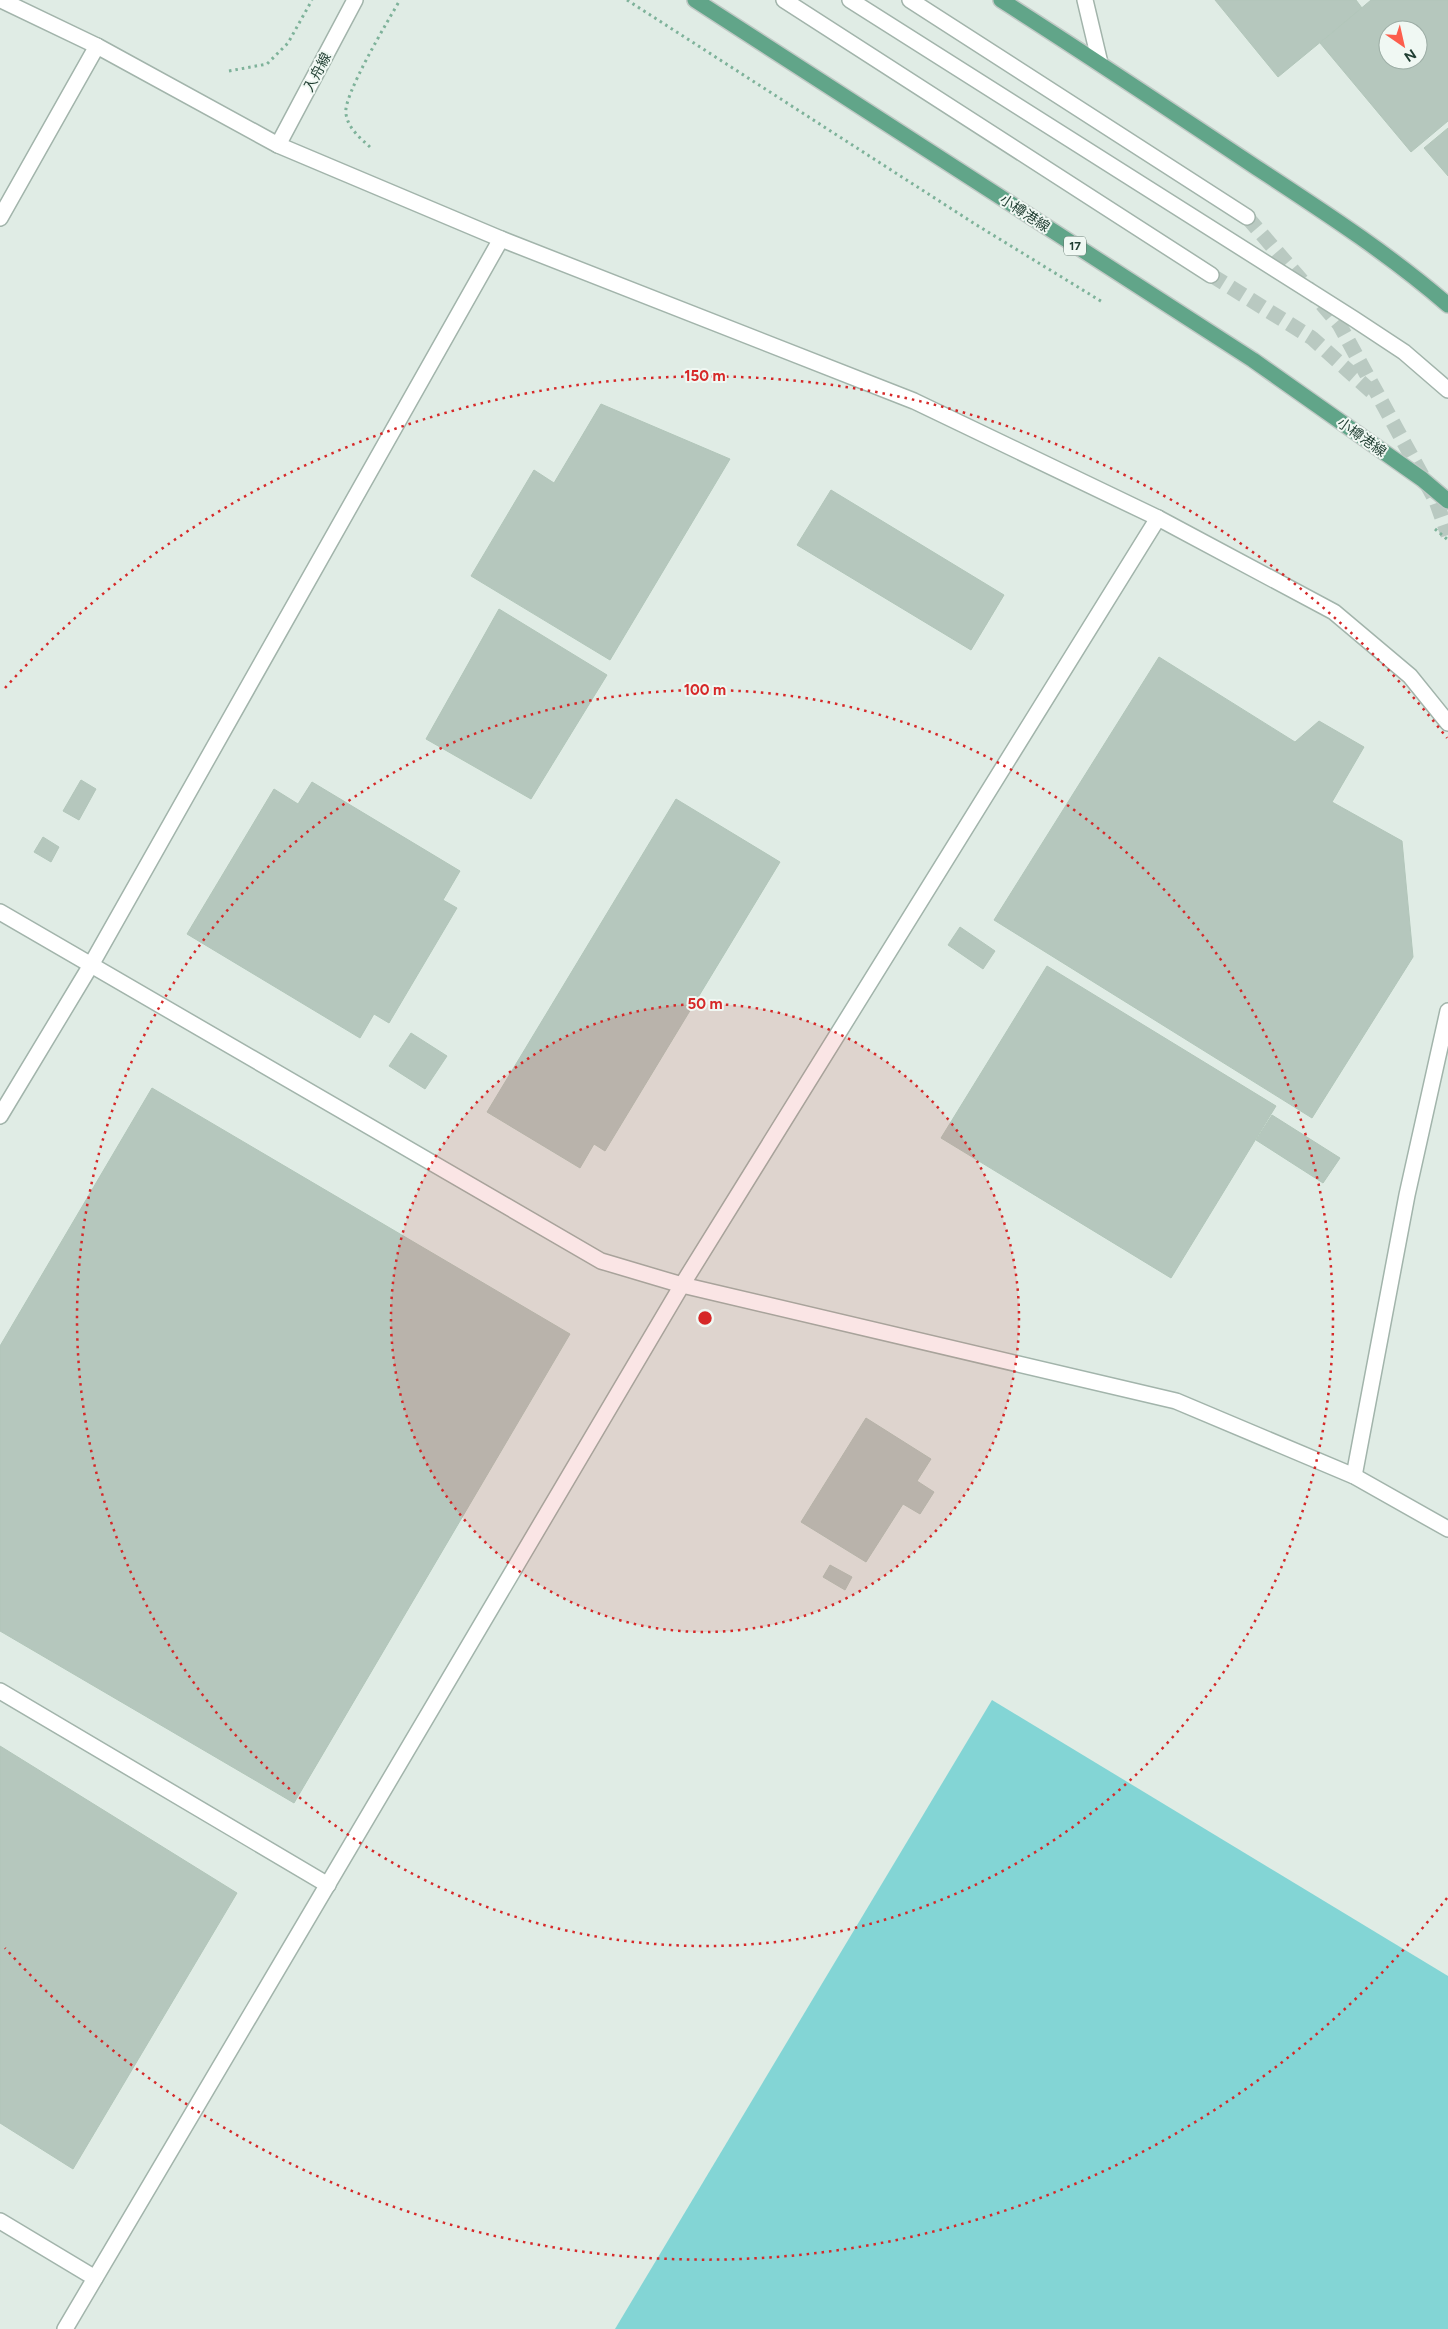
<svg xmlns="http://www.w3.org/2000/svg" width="1448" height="2329" font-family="Figtree,'Noto Sans JP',sans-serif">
<rect width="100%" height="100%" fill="#e0ece5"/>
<polygon fill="#83d5d5" points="992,1700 1448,1976 1448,2329 615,2329"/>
<g fill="#b5c7bd" stroke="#b2c6ba" fill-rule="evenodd">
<polygon points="1215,0 1356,0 1362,8 1278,77"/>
<path d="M 1371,0 L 1448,0 L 1448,121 L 1411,152 L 1320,43 ZM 1388,30 L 1418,30 L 1418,60 L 1388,60 Z"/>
<polygon points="1448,128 1448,176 1424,148"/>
<polygon points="601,404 730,459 610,660 471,576 534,470 554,483"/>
<polygon points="831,490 1004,595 971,650 797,545"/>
<polygon points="499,609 607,675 531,799 426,739"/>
<polygon points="1159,657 1295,742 1319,721 1364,747 1332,802 1402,841 1413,957 1312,1118 994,920"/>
<polygon points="81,780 96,789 79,820 63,811"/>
<polygon points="312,782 460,871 443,900 457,908 389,1023 374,1014 360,1038 187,934 274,789 298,804"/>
<polygon points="676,799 780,862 605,1151 594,1144 580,1168 487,1112"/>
<polygon points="43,837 59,847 51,862 34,852"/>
<polygon points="960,927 995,951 983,969 948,945"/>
<polygon points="1047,966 1276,1106 1171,1278 941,1138"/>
<polygon points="411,1033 447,1056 425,1089 389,1066"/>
<polygon points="152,1088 570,1334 294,1803 0,1631 0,1346"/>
<polygon points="1272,1115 1340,1158 1323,1183 1256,1140"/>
<polygon points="866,1418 931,1459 917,1481 934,1492 920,1514 903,1504 866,1562 801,1522"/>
<polygon points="830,1565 852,1577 845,1590 823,1577"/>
<polygon points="0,1746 237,1893 73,2169 0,2123"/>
</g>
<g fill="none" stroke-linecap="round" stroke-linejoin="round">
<g stroke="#b9c9c1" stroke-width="15" stroke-dasharray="15 8" stroke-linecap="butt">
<polyline points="1247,217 1339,324 1436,501 1448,535"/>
<polyline points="1211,275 1312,338 1373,393"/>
</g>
<defs>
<g id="service">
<polyline points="0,1691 328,1885"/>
<polyline points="0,2221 95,2278"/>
</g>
<g id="minor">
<polyline points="1085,0 1100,63"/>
<polyline points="0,218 97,46"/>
<polyline points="0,1116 91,965 501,239"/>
<polyline points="65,2329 682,1285 1158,518"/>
</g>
<g id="tertiary">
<polyline points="1,0 97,46 278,145 501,239 914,401 1158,518 1334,612 1410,676 1448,723"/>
<polyline points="784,0 1211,275"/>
<polyline points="850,0 1354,319 1404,352 1448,390"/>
<polyline points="910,0 1247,217"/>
<polyline points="278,145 355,0"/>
<polyline points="0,912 601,1261 682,1285 1176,1401 1354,1476 1448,1529"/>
<polyline points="1354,1476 1407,1195 1448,1011"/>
</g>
<g id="primary">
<polyline points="695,0 1253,360 1422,479 1448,501"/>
<path d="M 1001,0 C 1086,54 1170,110 1254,166 C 1321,210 1388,253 1448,305"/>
</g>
</defs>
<use href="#service" stroke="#a2b4ab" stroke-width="18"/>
<use href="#minor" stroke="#a2b4ab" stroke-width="18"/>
<use href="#tertiary" stroke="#a2b4ab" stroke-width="18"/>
<use href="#primary" stroke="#c0c9c5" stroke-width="18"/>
<g stroke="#7eb29a" stroke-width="3" stroke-dasharray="2.5 4" stroke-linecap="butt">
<polyline points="627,0 975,224 1104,303"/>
<polyline points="229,71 267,64 288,43 312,0"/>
<path d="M 370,147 C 360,138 348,128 346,114 C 342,97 389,19 400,0"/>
<polyline points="1435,529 1448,540"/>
</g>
<use href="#service" stroke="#fff" stroke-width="15"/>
<use href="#minor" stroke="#fff" stroke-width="15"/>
<use href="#tertiary" stroke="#fff" stroke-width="15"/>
<use href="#primary" stroke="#61a589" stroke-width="15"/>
</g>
<circle cx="705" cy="1318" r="314" fill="#d62828" fill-opacity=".12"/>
<g fill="none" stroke="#d62828" stroke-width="2.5" stroke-dasharray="2.5 5">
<circle cx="705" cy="1318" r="314"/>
<circle cx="705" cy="1318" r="628"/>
<path d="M1447 1898A942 942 0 0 1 5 1948M5 688A942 942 0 0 1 1447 738"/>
</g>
<g text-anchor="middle" stroke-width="4" stroke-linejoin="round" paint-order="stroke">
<rect fill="#f0f8f3" stroke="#5e756b" stroke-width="1" x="1064" y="236.5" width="22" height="19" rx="4"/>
<g font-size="12" font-weight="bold" fill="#1f3d31">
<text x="1075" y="250">17</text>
</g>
<g font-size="14" fill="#1f3d31" stroke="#f0f8f3">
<text transform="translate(317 72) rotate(-62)" y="5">入舟線</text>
<text transform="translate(1025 213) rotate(33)" y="5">小樽港線</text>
<text transform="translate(1362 437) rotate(35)" y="5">小樽港線</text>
</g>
</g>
<circle cx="705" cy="1318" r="8" fill="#d62828" stroke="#f0f8f3" stroke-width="2.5"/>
<g font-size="15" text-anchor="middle" font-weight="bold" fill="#d62828" stroke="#f0f8f3" stroke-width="4" stroke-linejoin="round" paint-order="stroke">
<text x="705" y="381">150 m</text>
<text x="705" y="695">100 m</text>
<text x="705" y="1009">50 m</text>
</g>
<g transform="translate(1403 45) rotate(146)"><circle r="24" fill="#f0f8f3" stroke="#9cada5"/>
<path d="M0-4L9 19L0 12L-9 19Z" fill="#fc5e4d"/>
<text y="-8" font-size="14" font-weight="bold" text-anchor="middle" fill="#1f3d31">N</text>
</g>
</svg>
